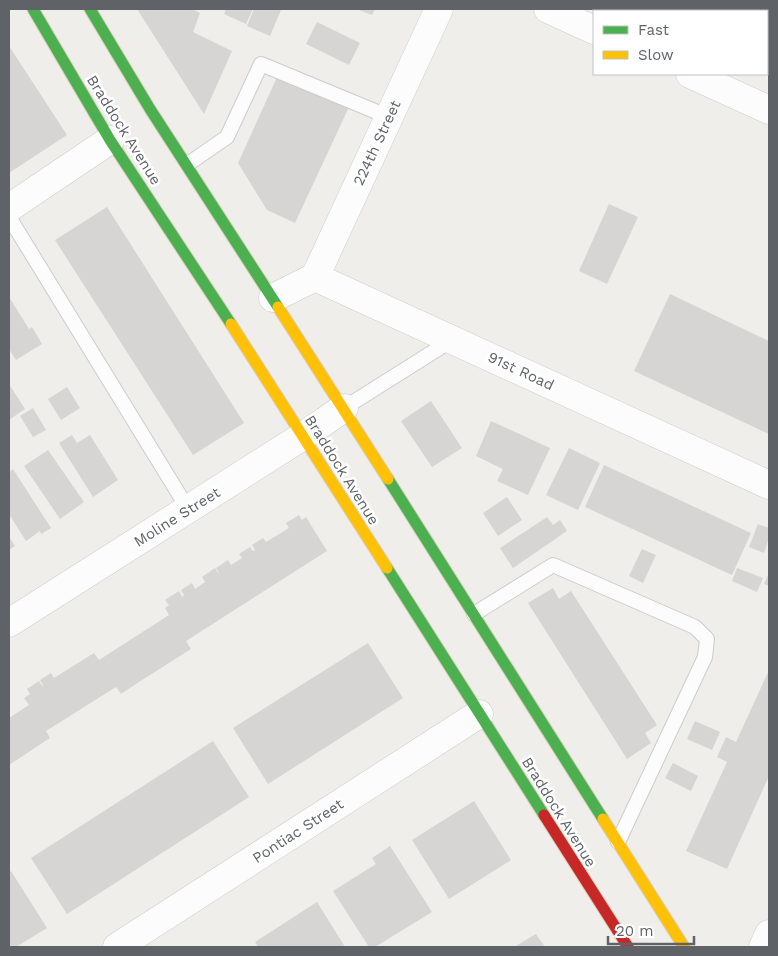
<svg xmlns="http://www.w3.org/2000/svg" width="778" height="956" font-family="'Work Sans',sans-serif">
<rect width="100%" height="100%" fill="#efeeea"/>
<g fill="#d6d5d3">
<polygon points="137,9 192,9 200,13 193,32 232,51 204,114"/>
<polygon points="226,9 253,9 246,24 224,14"/>
<polygon points="254,9 281,10 270,36 247,26"/>
<polygon points="356,9 375,9 372,15"/>
<polygon points="684,9 703,9 701,11 689,11"/>
<polygon points="715,9 740,9 739,11 713,11"/>
<polygon points="751,9 769,9 769,27 767,33 767,11 750,11"/>
<polygon points="317,22 360,43 349,65 306,44"/>
<polygon points="9,46 67,135 9,173"/>
<polygon points="278,75 349,107 295,223 267,210 238,163"/>
<polygon points="609,204 638,217 607,284 579,271"/>
<polygon points="107,207 244,423 193,455 55,240"/>
<polygon points="670,294 769,341 769,434 634,371"/>
<polygon points="9,297 29,329 32,327 42,344 16,360 9,349"/>
<polygon points="9,384 25,409 9,420"/>
<polygon points="67,387 80,408 61,420 48,399"/>
<polygon points="431,401 462,448 432,467 401,421"/>
<polygon points="33,408 46,430 33,437 20,416"/>
<polygon points="491,421 550,448 528,495 497,481 503,469 476,456"/>
<polygon points="72,435 77,443 90,435 118,480 93,497 59,443"/>
<polygon points="569,448 600,463 578,510 546,495"/>
<polygon points="48,450 84,502 60,519 24,466"/>
<polygon points="604,465 751,533 732,575 585,507"/>
<polygon points="13,469 51,528 41,534 40,531 26,541 9,514 9,472"/>
<polygon points="507,497 522,520 498,536 483,513"/>
<polygon points="299,515 302,520 306,517 327,551 186,641 191,649 139,682 121,694 116,687 46,731 50,738 9,765 9,718 29,705 24,698 30,694 27,689 39,681 42,686 43,685 40,680 51,673 54,678 94,653 99,660 169,615 165,608 169,605 165,600 179,591 182,597 184,595 181,590 192,583 195,589 205,582 202,577 215,568 218,573 219,573 216,568 228,560 231,565 242,558 239,554 250,547 253,551 255,550 252,545 263,538 266,542 289,528 286,523"/>
<polygon points="547,517 553,525 560,520 567,531 513,568 500,548"/>
<polygon points="758,524 769,528 769,538 764,553 749,547"/>
<polygon points="9,536 15,546 9,550"/>
<polygon points="642,549 656,555 643,583 629,576"/>
<polygon points="737,568 763,578 757,592 732,581"/>
<polygon points="769,573 769,586 764,584"/>
<polygon points="553,588 559,599 571,591 657,725 645,733 651,743 627,759 528,603"/>
<polygon points="368,643 403,698 268,784 233,728"/>
<polygon points="769,670 769,776 727,869 686,851 727,762 717,757 726,737 736,742"/>
<polygon points="695,721 720,732 712,750 687,739"/>
<polygon points="213,741 249,797 67,914 31,858"/>
<polygon points="673,763 698,776 691,791 665,778"/>
<polygon points="474,801 511,860 449,899 412,840"/>
<polygon points="390,846 432,912 375,947 369,947 333,891 376,864 372,858"/>
<polygon points="11,871 47,928 16,947 9,947 9,873"/>
<polygon points="317,902 345,947 258,947 255,942"/>
<polygon points="536,934 545,947 514,947"/>
</g>
<g fill="none" stroke-linecap="round" stroke-linejoin="round">
<defs>
<g id="lane">
<polyline points="188,164 227,137 261,64 389,117"/>
<polyline points="9,217 188,509"/>
<polyline points="344,408 452,340"/>
<polyline points="474,614 553,565 695,627 707,639 705,657 618,842"/>
</g>
<g id="street">
<polyline points="548,9 594,30"/>
<polyline points="690,74 769,110"/>
<polyline points="9,208 110,140"/>
<polyline points="315,277 769,485"/>
<polyline points="315,277 439,9"/>
<polyline points="273,298 315,277"/>
<polyline points="9,623 303,436 344,408"/>
<polyline points="117,947 479,714"/>
<polyline points="763,947 769,934"/>
</g>
<g id="fast">
<polyline points="33,9 110,140 231,324"/>
<polyline points="90,9 150,109 278,307"/>
<polyline points="388,479 603,819"/>
<polyline points="387,568 544,815"/>
</g>
<g id="slow">
<polyline points="278,307 388,479"/>
<polyline points="231,324 387,568"/>
<polyline points="603,819 684,947"/>
</g>
<polyline id="jam" points="544,815 628,947"/>
</defs>
<use href="#lane" stroke="#cbcccc" stroke-width="16"/>
<use href="#street" stroke="#cbcccc" stroke-width="29"/>
<use href="#fast" stroke="#d7ceb8" stroke-width="13"/>
<use href="#slow" stroke="#d7ceb8" stroke-width="13"/>
<use href="#jam" stroke="#d7ceb8" stroke-width="13"/>
<use href="#lane" stroke="#fdfcfc" stroke-width="14"/>
<use href="#street" stroke="#fdfcfc" stroke-width="28"/>
<use href="#fast" stroke="#4caf50" stroke-width="11"/>
<use href="#slow" stroke="#ffc107" stroke-width="11"/>
<use href="#jam" stroke="#c62828" stroke-width="11"/>
</g>
<g text-anchor="middle" stroke-width="5" stroke-linejoin="round" paint-order="stroke">
<g font-size="15" fill="#5f6368" stroke="#fff">
<text transform="translate(124 130) rotate(58)" y="5">Braddock Avenue</text>
<text transform="translate(377 143) rotate(-65)" y="5">224th Street</text>
<text transform="translate(521 371) rotate(25)" y="5">91st Road</text>
<text transform="translate(342 470) rotate(58)" y="5">Braddock Avenue</text>
<text transform="translate(177 517) rotate(-32)" y="5">Moline Street</text>
<text transform="translate(559 812) rotate(58)" y="5">Braddock Avenue</text>
<text transform="translate(298 831) rotate(-33)" y="5">Pontiac Street</text>
</g>
</g>
<rect width="778" height="956" fill="none" stroke="#5f6368" stroke-width="20"/>
<rect x="593" y="10" width="175" height="65" fill="#ffffff" stroke="#bfc1c3"/>
<rect x="603" y="26" width="25" height="8" fill="#4caf50" stroke="#bfc1c3"/>
<text x="638" y="35" font-size="15" fill="#5f6368">Fast</text>
<rect x="603" y="51" width="25" height="8" fill="#ffc107" stroke="#bfc1c3"/>
<text x="638" y="60" font-size="15" fill="#5f6368">Slow</text>
<path d="M608 936v8h86v-8" fill="none" stroke="#5f6368" stroke-width="2.5"/>
<text x="616" y="936" font-size="15" fill="#5f6368" stroke="#ffffff" stroke-width="4" paint-order="stroke">20 m</text>
</svg>
